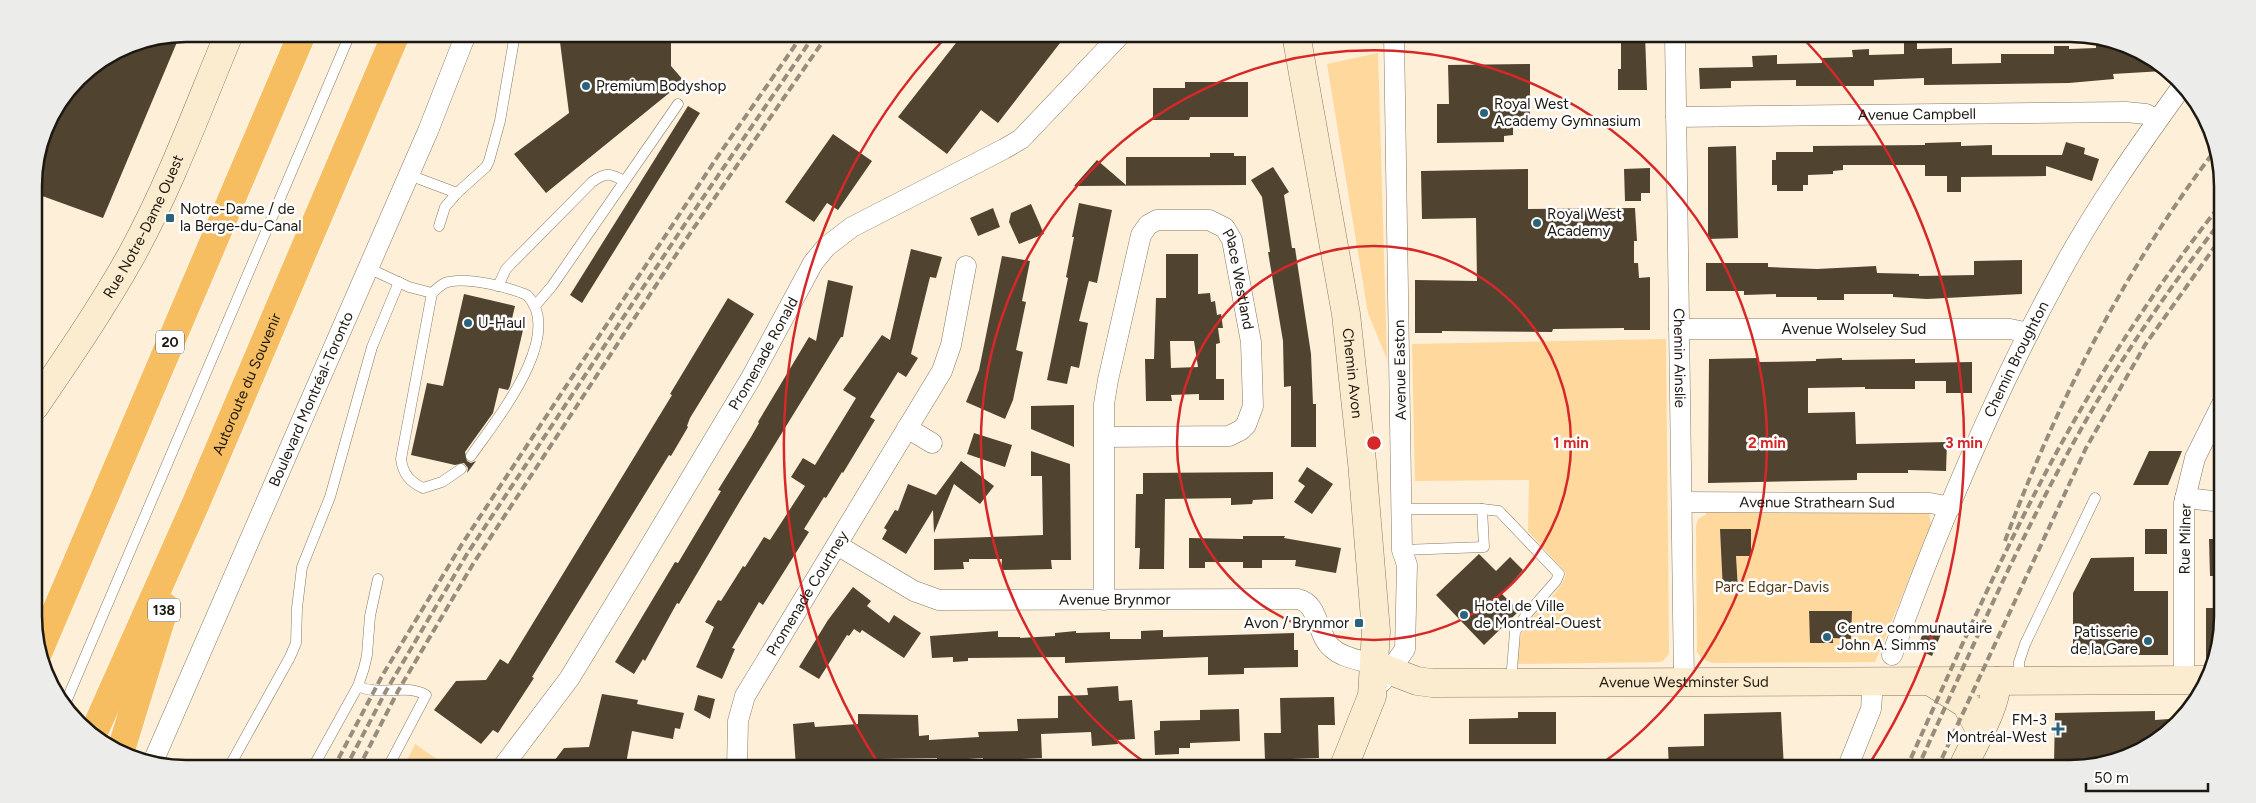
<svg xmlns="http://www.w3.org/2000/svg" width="2256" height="803" font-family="Figtree,sans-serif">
<rect width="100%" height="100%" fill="#feefd8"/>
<g fill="#fed89d">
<polygon points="1378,53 1387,359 1368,313 1327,64"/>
<path d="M 1666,339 L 1669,654 L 1663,661 L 1659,662 L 1517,664 C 1518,654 1518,642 1522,633 C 1532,611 1560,597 1566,573 L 1528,531 L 1529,480 L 1415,481 L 1412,344 Z"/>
<polygon points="1706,512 1929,513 1931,524 1927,535 1875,662 1712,663 1701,658 1697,652 1696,525 1699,518 1706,515"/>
<polygon points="415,744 451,769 403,769"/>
</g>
<g fill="#504431" fill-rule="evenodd">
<polygon points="559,34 671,34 671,66 684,81 546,193 514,154 569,113"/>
<polygon points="963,34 1067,34 998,123 981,110 947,154 898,117"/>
<polygon points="1621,34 1645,34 1647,90 1618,90 1618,69 1621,69"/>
<polygon points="180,35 103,218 34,193 34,176 49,119 85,72 128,45"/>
<polygon points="2096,38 2119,42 2163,71 2113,74 2114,79 2069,83 1924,85 1924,78 1874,80 1874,86 1796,86 1796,80 1731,81 1731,88 1700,89 1699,68 1753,67 1752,56 1777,55 1777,64 1822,63 1822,58 1853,57 1852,50 1869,49 1869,55 1904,54 1904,43 1917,42 1917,49 1952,48 1952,64 2001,63 2001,54 2054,54 2054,46 2069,46 2069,49 2096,48"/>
<polygon points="1530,64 1530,121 1513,121 1513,135 1504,136 1504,142 1437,143 1437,104 1449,104 1448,65"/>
<polygon points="1185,82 1248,82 1248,117 1190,117 1189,120 1153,120 1153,88 1185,88"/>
<polygon points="688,106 700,113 582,303 570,295"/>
<polygon points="833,134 872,161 838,210 827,203 814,222 785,202"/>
<polygon points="1961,142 1961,146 1992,145 1992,155 2062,155 2066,142 2085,148 2084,154 2099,159 2092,181 2046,166 2046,176 1961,177 1961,192 1947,192 1947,176 1925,176 1925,165 1843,165 1843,170 1833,171 1833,174 1808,175 1808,185 1803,185 1803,191 1777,191 1777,185 1772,185 1772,160 1776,160 1776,152 1813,152 1813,146 1925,145 1925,143"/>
<polygon points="1736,146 1738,238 1708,239 1708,147"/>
<polygon points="1210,153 1234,153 1234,156 1246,156 1246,185 1074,186 1097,160 1126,185 1126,157 1210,157"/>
<polygon points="1273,167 1289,192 1284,195 1292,248 1295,248 1311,354 1313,404 1316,404 1316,447 1291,447 1291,386 1284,387 1283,341 1268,252 1270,252 1262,197 1251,180"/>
<polygon points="1650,168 1650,193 1641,193 1641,201 1625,201 1624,169"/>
<polygon points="1528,169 1528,209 1635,208 1637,241 1634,241 1634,263 1638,263 1639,278 1650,277 1650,330 1624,330 1624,328 1553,329 1552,332 1442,331 1442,333 1415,333 1415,280 1477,281 1476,218 1422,219 1421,171"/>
<polygon points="1079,203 1112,210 1097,283 1089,281 1079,321 1088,323 1079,368 1071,366 1067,384 1047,380 1068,278 1066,277 1074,237 1072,237"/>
<polygon points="1031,204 1044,234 1019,244 1009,222 1011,213"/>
<polygon points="993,208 1000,227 978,236 970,218"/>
<polygon points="911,249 942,257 936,278 930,277 911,354 918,358 906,377 898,372 870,417 875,420 843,473 842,472 826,498 824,497 804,529 809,532 763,605 759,602 732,648 735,649 722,679 696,667 714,627 705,622 718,600 721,601 743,566 745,567 764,537 770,540 805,486 791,477 803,458 815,465 856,398 843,390 882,335 890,340"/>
<path d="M 1166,254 L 1198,254 L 1198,294 L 1210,293 L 1211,302 L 1215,301 L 1217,315 L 1221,314 L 1223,328 L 1218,328 L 1220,343 L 1216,344 L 1216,379 L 1224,379 L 1224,400 L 1199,400 L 1199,394 L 1171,395 L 1172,401 L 1146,401 L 1145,359 L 1154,359 L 1156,298 L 1166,298 ZM 1170,341 L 1194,341 L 1198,367 L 1171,368 Z"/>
<polygon points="1002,256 1030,261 1022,301 1026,302 1016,350 1023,352 1013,400 1005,419 966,402 979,370"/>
<polygon points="2022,260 2022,294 1927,299 1893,297 1893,294 1844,294 1844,300 1817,300 1817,297 1776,297 1776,294 1744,295 1744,291 1706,291 1706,263 1768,263 1768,267 1817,269 1876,266 1877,273 1919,274 1919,276 1974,275 1974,261"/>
<polygon points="828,280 853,286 843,337 841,337 740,501 679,604 677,603 645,661 643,659 634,674 615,662 675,562 678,563 721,491 718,490 751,437 759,423 758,422 809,337 816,341"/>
<polygon points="464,294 515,306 510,327 523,330 510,386 508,390 499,388 493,413 465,452 467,461 471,463 476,461 467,473 468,468 464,463 455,465 411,455 427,383 443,386"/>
<polygon points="728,298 754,314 690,418 687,426 688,427 671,456 669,455 532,677 534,678 498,733 493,730 481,744 434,710 456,681 486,680 500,659 508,664 672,395 670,394"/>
<polygon points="1759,358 1759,362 1816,361 1816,359 1842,358 1842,360 1915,359 1915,363 1972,362 1972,393 1946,393 1946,381 1915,381 1915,389 1865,389 1865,387 1808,388 1808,413 1855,412 1856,444 1947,442 1946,471 1908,470 1908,473 1857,473 1857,480 1708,483 1709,359"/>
<polygon points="1074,405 1074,447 1031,429 1031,406"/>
<polygon points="974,433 1012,445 1005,467 967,454"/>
<polygon points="1031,451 1070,464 1071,560 1051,560 1052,569 1001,570 1002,559 969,559 969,562 963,562 964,569 934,570 934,539 1043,535 1042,476 1031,476"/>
<polygon points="2149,451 2182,451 2168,485 2133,485"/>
<polygon points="961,461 994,486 980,504 954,484 934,533 933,510 906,554 882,539 887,530 884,528 895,510 898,511 908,484 936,495"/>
<polygon points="1307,467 1333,484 1312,514 1294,502 1305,486 1298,481"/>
<polygon points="1273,472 1273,499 1253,500 1252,504 1231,505 1231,498 1165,499 1164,569 1139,569 1140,548 1135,548 1136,494 1143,494 1143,473"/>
<polygon points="1720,529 1751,529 1751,556 1736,556 1738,590 1723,591"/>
<rect x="2145" y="529" width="22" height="25"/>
<polygon points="1243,536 1285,536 1284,538 1341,548 1336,573 1295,566 1296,560 1262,560 1262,568 1243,568 1243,562 1205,562 1205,568 1189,568 1189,538 1243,539"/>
<polygon points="2209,539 2222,539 2222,576 2210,576"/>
<polygon points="1479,554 1496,571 1510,557 1523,570 1502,594 1519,611 1484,645 1436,595"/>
<polygon points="2134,557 2134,591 2168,591 2168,655 2073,655 2073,593 2091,558"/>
<polygon points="853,587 871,601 867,606 889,623 894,615 921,633 904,658 862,630 860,633 854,629 849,636 847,635 819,679 799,667 828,620"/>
<polygon points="2206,608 2222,608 2214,667 2206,664"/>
<polygon points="1809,611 1852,611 1851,639 1833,638 1833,643 1810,643"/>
<polygon points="1926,627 1941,634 1932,656 1916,649"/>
<polygon points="1163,630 1163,637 1294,633 1294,650 1298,650 1298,667 1244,668 1244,674 1208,675 1208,657 1065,663 1065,657 968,658 968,661 953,662 953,657 932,658 930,636 998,631 998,637 1020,637 1020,638 1055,636 1055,633 1076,631 1076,633 1110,632 1110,639 1141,639 1141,631"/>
<polygon points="1118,686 1119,701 1132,700 1135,739 1117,740 1118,744 1092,746 1091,732 1041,734 1042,758 1002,760 1003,765 983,766 983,758 937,761 937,758 878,759 879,766 853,767 853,769 834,769 834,764 796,767 793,724 814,722 815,727 858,724 858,714 918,715 919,736 929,735 929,740 979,737 978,732 1018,731 1017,719 1058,718 1058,696 1088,695 1087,688"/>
<polygon points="602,694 638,700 637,704 684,713 680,729 675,728 673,739 632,731 625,769 548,769 564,748 589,747"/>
<polygon points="698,695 715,699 710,719 694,710"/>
<polygon points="1334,697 1335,725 1318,725 1319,758 1265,760 1264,733 1281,733 1280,698"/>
<polygon points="1239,709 1240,741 1190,743 1190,748 1179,748 1179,754 1155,755 1154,731 1160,730 1160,721 1200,720 1200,710"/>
<polygon points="2155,711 2155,720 2183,718 2162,738 2119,761 2105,764 2054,764 2055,713"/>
<polygon points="1518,712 1556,712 1556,744 1469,744 1469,719 1518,718"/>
<polygon points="1781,712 1784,769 1669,769 1668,747 1704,746 1704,714"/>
</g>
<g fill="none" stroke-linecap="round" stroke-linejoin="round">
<defs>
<g id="lane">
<polyline points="409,175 457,193 486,167 489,161 500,121 515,34"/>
<polyline points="439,226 445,207 457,193"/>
<path d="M 368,268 L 409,287 L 432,293 L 401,459 C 403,474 410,482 423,488 L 442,482 L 461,469"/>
<path d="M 498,286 L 506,269 L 592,182 C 606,172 610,173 624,181"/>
<path d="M 432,293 C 437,289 442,283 448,282 C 469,277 508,287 527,295 C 566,336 495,421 471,456"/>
<polyline points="535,306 552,286 678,104"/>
<polyline points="1402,509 1482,509 1484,547 1402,550"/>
<polyline points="1482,509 1499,511 1559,574 1556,581 1526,615 1515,632 1511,681"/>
<polyline points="2019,680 2019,662 2025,644 2095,498"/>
<path d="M 358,686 C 379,697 405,683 426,695 L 387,769"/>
<polyline points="65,704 350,34"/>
<polyline points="228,769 290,657 296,643 297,608 302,567 330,497 372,347 399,282"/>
<polyline points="312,769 358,686 364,668 367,655 370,616 378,579"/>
</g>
<g id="street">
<path id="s1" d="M 1675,34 L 1684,683"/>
<path id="s2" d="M 1676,117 L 2126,112 L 2146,114 L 2157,120"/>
<path id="s3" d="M 1679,329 L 2010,329 L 2029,333"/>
<polyline points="907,428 932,443"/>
<polyline points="2185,498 2222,502"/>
<path id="s4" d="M 1682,502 L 1930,503 L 1951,507"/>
<path id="s5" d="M 837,545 L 914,591 L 939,600 L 1298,599 C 1320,604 1316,635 1332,648 C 1342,658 1361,660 1375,665"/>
<path id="s6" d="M 1104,600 L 1104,404 L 1108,380 L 1141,235 L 1148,225 L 1157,220 L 1209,220 L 1225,228 L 1232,240 L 1251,342 L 1253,406 L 1246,425 L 1241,430 L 1229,436 L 1105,437"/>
<path id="s7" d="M 1892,655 C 1939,525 1993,396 2059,275 C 2095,208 2139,146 2183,85"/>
<polyline points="2184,681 2184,503 2195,458 2222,404"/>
<polyline points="1382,682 1405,649 1407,565 1402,550 1394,34"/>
<path id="s8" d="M 152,764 L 428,131 L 466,34"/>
<path id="s9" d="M 501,769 L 569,679 L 632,576 L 751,378 L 813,263 L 826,247 L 852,227 L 1004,149 L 1021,139 L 1121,34"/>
<path id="s10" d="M 737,769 L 738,721 L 745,696 L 942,371 L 951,345 L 966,266"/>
<polyline points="1847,769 1871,709 1873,683"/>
</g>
<g id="secondary">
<path id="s11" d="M 1296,34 L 1346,314 L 1362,462 L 1376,631 L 1372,696 L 1343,769"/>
<path id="s12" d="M 35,406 C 68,357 102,308 131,256 C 170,185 198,108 229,34"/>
<path id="s13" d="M 1375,665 L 1417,681 L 1432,683 L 2206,680"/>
<polyline points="1931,682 1966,704 1980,730"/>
<path d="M 1962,769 C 1974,742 1995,711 1997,681"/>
</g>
<g id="highway">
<polyline points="39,651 302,34"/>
<path id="s14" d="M 94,732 L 196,503 L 396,34"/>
<polyline points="121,750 165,607"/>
</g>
</defs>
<use href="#lane" stroke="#877a65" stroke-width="11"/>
<use href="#street" stroke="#877a65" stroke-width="21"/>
<use href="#secondary" stroke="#877a65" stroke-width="29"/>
<use href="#highway" stroke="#fff" stroke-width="29"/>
<use href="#lane" stroke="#fff" stroke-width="10"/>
<use href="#street" stroke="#fff" stroke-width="20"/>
<use href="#secondary" stroke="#fceccf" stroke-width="28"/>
<use href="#highway" stroke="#f6be60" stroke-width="28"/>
<g stroke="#978d7c" stroke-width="4" stroke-dasharray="8 4" stroke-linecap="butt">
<path d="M 2005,541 C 2057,402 2126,267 2216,149"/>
<polyline points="333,769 382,676 462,544 718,156 803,34"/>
<polyline points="345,769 386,691 467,554 685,224 815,34"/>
<polyline points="358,769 398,691 473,564 691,232 828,34"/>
<path d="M 1906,769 C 1955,661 2003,550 2060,446 C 2107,361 2161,280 2221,204"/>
<path d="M 1917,769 C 1969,656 2018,540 2080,431 C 2121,358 2169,288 2221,221"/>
<polyline points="1937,769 2086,448 2145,345 2221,238"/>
</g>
</g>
<g fill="none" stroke="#d62828" stroke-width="2.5">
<circle cx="1374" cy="443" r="197"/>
<path d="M1154 769A393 393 0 1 1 1594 769"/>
<path d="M882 769A590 590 0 0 1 946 37M1802 37A590 590 0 0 1 1866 769"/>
</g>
<g fill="#29647c" stroke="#fefefe" stroke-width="2">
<circle cx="586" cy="86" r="5"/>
<circle cx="1484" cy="113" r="5"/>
<rect x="165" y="213" width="10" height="10" rx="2.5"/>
<circle cx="1537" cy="223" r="5"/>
<circle cx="468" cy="323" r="5"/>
<circle cx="1464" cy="615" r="5"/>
<rect x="1354" y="618" width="10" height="10" rx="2.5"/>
<circle cx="1827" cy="637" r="5"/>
<circle cx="2148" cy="641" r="5"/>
<path d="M2055.5 721.5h5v5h5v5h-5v5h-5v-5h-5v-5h5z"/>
</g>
<g text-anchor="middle" stroke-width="5" stroke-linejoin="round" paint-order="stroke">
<g fill="#fefefe" stroke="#605d57" stroke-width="1">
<rect x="156" y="330.5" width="28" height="23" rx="4"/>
<rect x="148" y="598.5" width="32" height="23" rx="4"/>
</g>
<g font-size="14" font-weight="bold" fill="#1d1810">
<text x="170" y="347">20</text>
<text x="164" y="615">138</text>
</g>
<g font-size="15" fill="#1d1810" stroke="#fefefe" text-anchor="start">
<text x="596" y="91">Premium Bodyshop</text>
<text x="1494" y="109">Royal West<tspan x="1494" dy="17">Academy Gymnasium</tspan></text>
<text x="180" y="214">Notre-Dame / de<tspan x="180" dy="17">la Berge-du-Canal</tspan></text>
<text x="1547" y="219">Royal West<tspan x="1547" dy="17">Academy</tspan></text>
<text x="478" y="328">U-Haul</text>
<text x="1474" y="611">Hotel de Ville<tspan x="1474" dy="17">de Montréal-Ouest</tspan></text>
<text x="1349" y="628" text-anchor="end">Avon / Brynmor</text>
<text x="1837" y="633">Centre communautaire<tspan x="1837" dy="17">John A. Simms</tspan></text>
<text x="2138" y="637" text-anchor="end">Patisserie<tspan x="2138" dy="17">de la Gare</tspan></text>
<text x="2047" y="725" text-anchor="end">FM-3<tspan x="2047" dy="17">Montréal-West</tspan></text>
</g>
<g font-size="15" fill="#1d1810" stroke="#fefefe">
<text dy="5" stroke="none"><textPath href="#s2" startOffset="241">Avenue Campbell</textPath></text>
<text dy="5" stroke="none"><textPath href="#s12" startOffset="210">Rue Notre-Dame Ouest</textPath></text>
<text dy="5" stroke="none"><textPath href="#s6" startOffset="515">Place Westland</textPath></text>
<text dy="5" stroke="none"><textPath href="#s3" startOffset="175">Avenue Wolseley Sud</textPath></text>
<text dy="5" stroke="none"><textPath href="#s9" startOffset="492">Promenade Ronald</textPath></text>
<text dy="5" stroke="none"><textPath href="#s1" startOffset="324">Chemin Ainslie</textPath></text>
<text dy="5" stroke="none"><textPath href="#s7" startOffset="321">Chemin Broughton</textPath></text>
<text transform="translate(1400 370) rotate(-91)" y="5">Avenue Easton</text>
<text dy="5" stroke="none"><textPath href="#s11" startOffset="344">Chemin Avon</textPath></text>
<text dy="5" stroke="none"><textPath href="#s14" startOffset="380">Autoroute du Souvenir</textPath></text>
<text dy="5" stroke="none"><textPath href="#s8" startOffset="398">Boulevard Montréal-Toronto</textPath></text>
<text dy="5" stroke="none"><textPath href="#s4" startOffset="135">Avenue Strathearn Sud</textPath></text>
<text transform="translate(2185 539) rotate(-89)" y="5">Rue Milner</text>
<text dy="5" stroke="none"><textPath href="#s10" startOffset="194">Promenade Courtney</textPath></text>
<text dy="5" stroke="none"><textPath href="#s5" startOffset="292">Avenue Brynmor</textPath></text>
<text dy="5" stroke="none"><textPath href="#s13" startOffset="312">Avenue Westminster Sud</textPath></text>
</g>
<g font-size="15" fill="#543e1a" stroke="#fefefe">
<text x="1772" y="592">Parc Edgar-Davis</text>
</g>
</g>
<path d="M0 0H2256V803H0ZM186 42H2070A144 144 0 0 1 2214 186V616A144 144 0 0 1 2070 760H186A144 144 0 0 1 42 616V186A144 144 0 0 1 186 42Z" fill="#ececeb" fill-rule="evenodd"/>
<path fill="none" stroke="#1d1810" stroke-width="2.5" d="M186 42H2070A144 144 0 0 1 2214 186V616A144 144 0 0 1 2070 760H186A144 144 0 0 1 42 616V186A144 144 0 0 1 186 42Z"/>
<circle cx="1374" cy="443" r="8" fill="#d62828" stroke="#fefefe" stroke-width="2.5"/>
<g font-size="15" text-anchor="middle" font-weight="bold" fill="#d62828" stroke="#fefefe" stroke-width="5" stroke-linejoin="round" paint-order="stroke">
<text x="1571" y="448">1 min</text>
<text x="1767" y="448">2 min</text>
<text x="1964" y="448">3 min</text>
</g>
<path d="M2086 783v8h122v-8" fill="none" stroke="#1d1810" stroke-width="2.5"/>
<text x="2094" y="783" font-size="15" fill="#1d1810" stroke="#fefefe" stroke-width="4" paint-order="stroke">50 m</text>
</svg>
